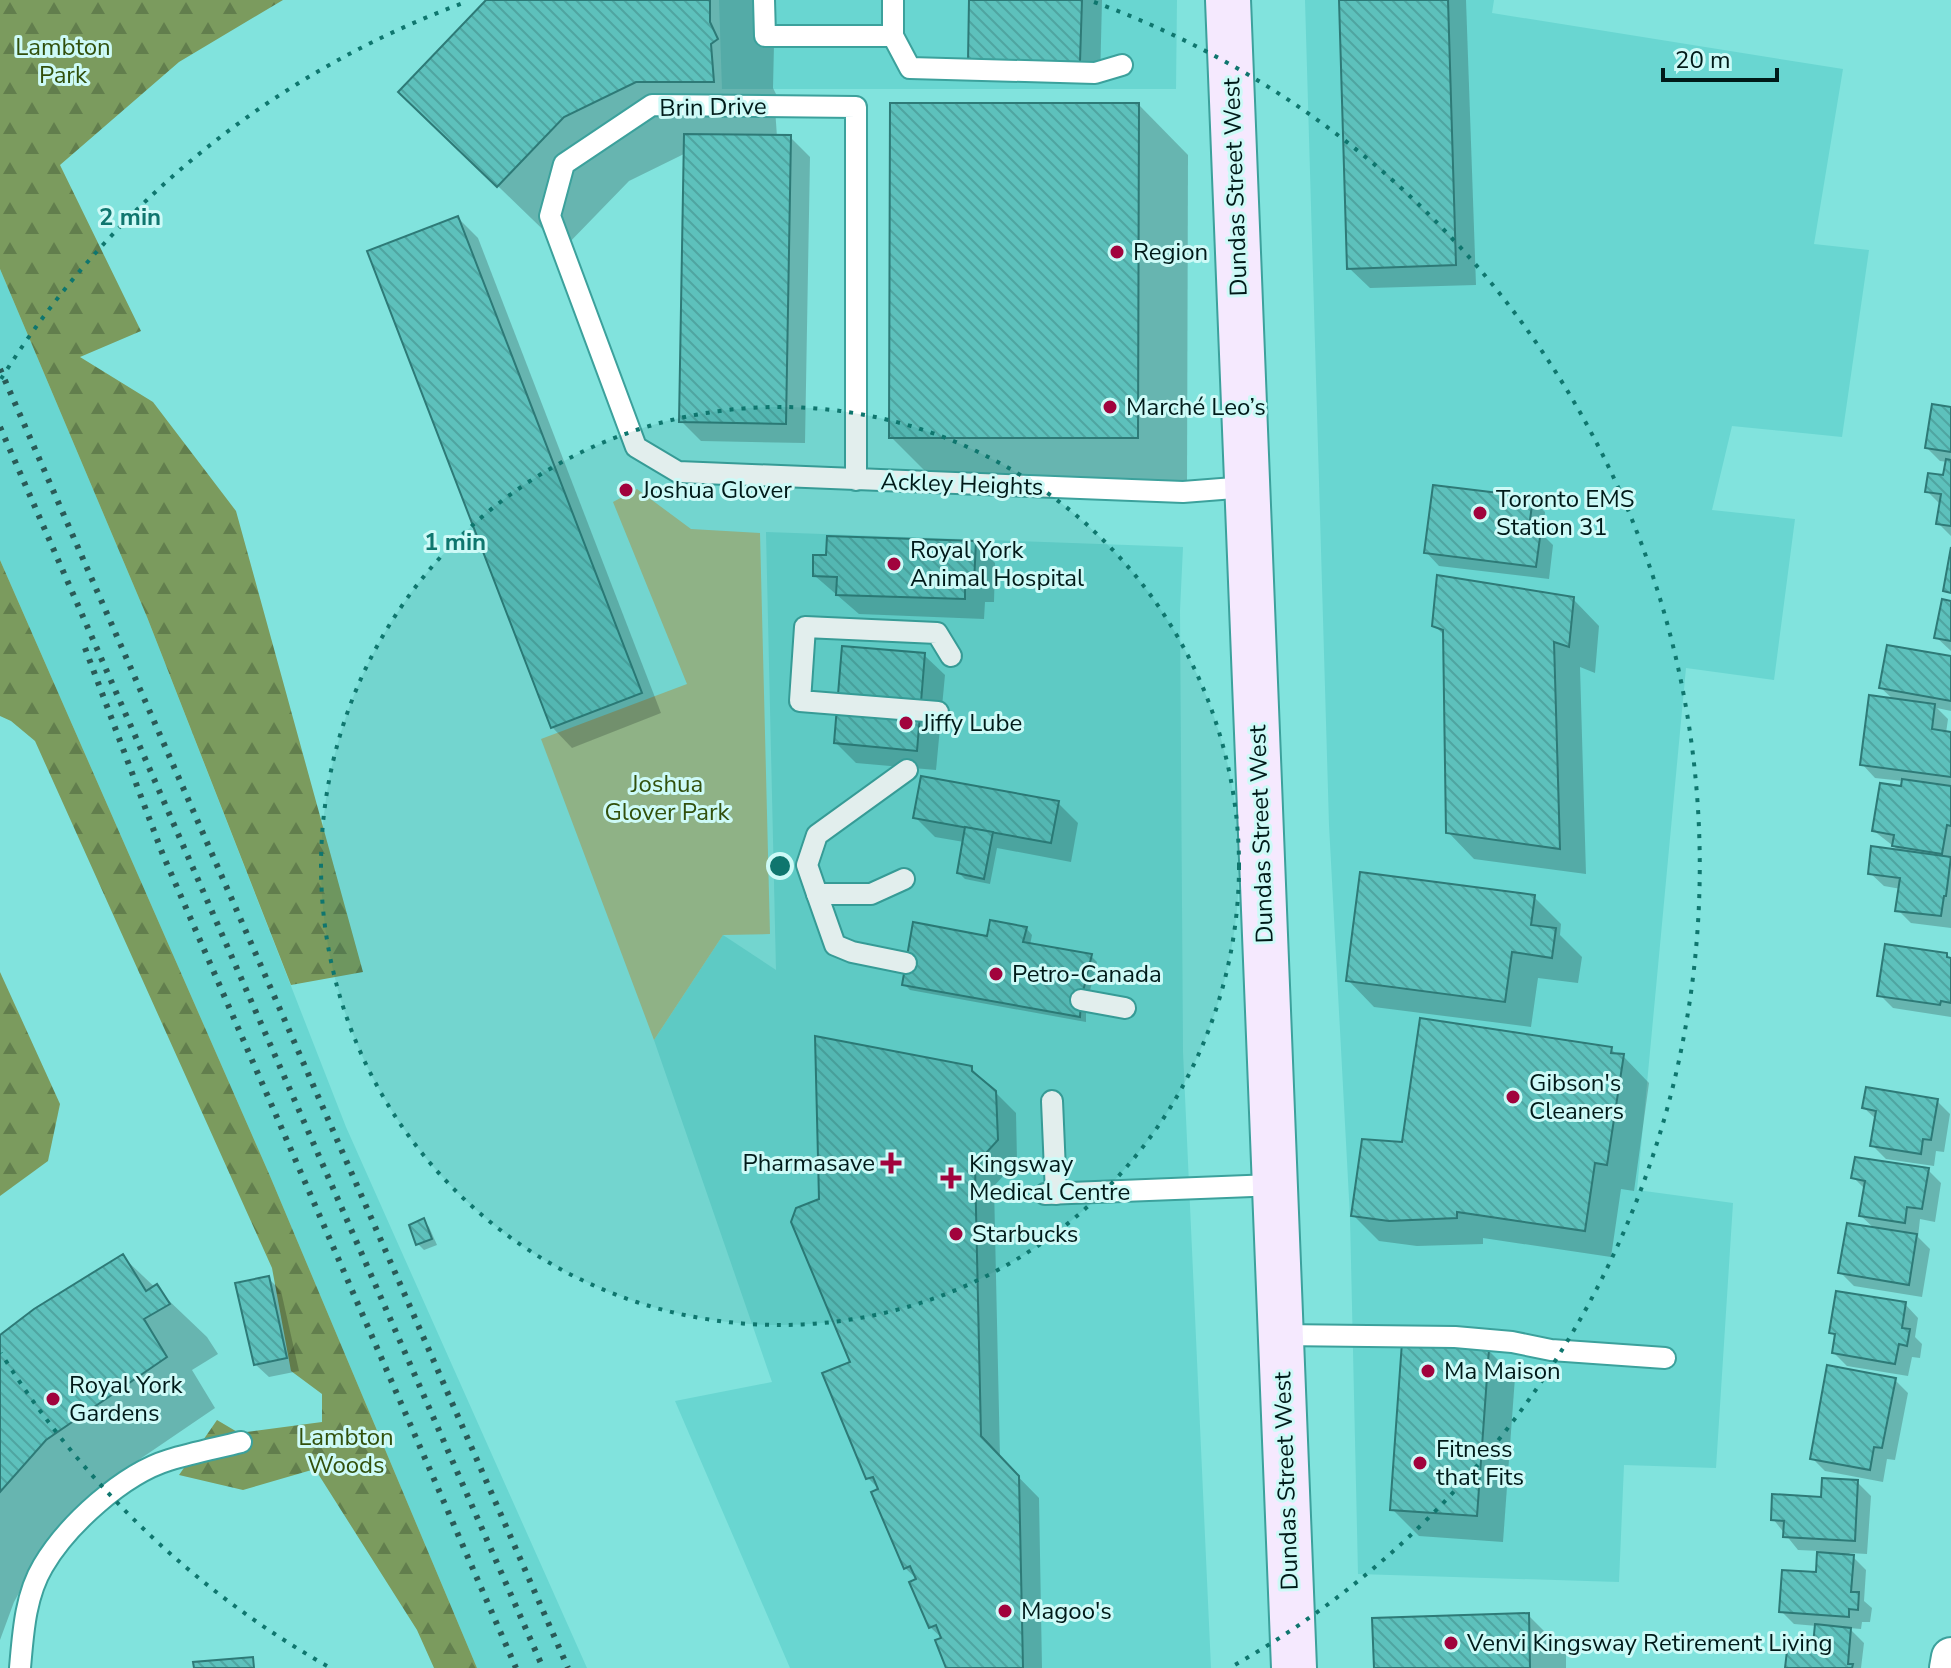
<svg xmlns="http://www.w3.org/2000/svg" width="1951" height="1668" font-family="'Nunito Sans',sans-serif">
<defs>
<pattern id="forest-firs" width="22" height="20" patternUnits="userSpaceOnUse" patternTransform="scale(2)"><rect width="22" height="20" fill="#7b9b5e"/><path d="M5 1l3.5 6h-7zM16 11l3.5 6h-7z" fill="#627e4d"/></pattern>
<pattern id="building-back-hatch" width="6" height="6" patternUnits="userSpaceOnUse" patternTransform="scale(2)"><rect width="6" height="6" fill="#5dc1bc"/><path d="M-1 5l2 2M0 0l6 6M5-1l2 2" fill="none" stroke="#4fa5a1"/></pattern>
</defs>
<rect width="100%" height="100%" fill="#81e3dd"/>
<g fill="#69d6d1">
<polygon points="719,0 1177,0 1176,89 722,89"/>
<polygon points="1305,0 1494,0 1492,13 1843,69 1814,244 1869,250 1842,437 1732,426 1712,510 1795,519 1774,680 1686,668 1637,1190 1733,1203 1716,1468 1624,1465 1619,1582 1358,1574 1350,1217 1329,825"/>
<polygon points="0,269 147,617 346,1127 587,1668 477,1668 270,1176 0,560"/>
<polygon points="766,532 1183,547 1180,610 1183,1052 1211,1668 790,1668 675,1401 772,1382 654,1040 723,935 776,970"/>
</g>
<polygon fill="#a1bb8a" points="637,489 691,529 760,533 770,934 723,935 654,1040 541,739 687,684 613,502"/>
<g fill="url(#forest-firs)">
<polygon points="0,0 283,0 179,62 60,165 141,331 80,357 153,402 236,511 363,972 291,985 147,617 0,269"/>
<polygon points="0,560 270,1176 477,1668 434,1668 417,1630 315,1469 243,1490 179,1475 217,1420 239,1433 322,1422 322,1394 291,1371 272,1268 35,741 11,721 0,716"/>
<polygon points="0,972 60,1104 48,1161 0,1196"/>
</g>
<g fill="#0003">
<polygon points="489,0 775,0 773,88 781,104 775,108 777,137 790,137 810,157 805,443 701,441 681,421 686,153 629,181 563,249 401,92"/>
<polygon points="971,0 1102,0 1100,82 990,80"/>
<polygon points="1341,0 1466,0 1476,285 1370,288 1349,268"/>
<polygon points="1139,105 1188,155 1187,487 941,487 891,437"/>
<polygon points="458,218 478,238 661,713 572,748 552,727"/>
<polygon points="1951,409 1951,536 1938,523 1941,505 1927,491 1945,477 1948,462 1940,461 1927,448"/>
<polygon points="1532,499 1545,512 1543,535 1553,545 1549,579 1439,566 1426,552"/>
<polygon points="975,543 995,563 994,602 985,602 984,619 859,614 815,576"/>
<polygon points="1573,599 1599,626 1595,673 1580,667 1586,874 1474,859 1448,832 1446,637 1434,625"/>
<polygon points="1951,603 1951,651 1936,637"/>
<polygon points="924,655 945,675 936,770 856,763 836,743"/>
<polygon points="1951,658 1951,711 1937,708 1948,719 1946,733 1951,734 1951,928 1911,923 1898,910 1901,889 1884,886 1870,873 1901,852 1874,831 1903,788 1903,781 1875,778 1862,764 1894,700 1881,688"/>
<polygon points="1058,803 1078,823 1071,862 997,848 990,884 965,879 959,873 964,842 935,837 915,817"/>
<polygon points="1534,897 1561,924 1560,935 1582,957 1578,983 1538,978 1531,1027 1374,1007 1348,980"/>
<polygon points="1026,928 1032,935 1030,945 1091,956 1097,962 1086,1007 1086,1022 910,990 904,984 988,938"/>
<polygon points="1946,955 1951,960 1951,1017 1893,1008 1880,995"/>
<polygon points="1611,1049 1618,1056 1623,1056 1649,1083 1634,1191 1621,1189 1611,1257 1483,1238 1483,1244 1417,1246 1379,1241 1353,1215 1404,1144"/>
<polygon points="971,1068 1016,1113 1017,1161 994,1186 1000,1458 1039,1498 1042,1668 948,1668 943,1639 930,1627 918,1580 905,1568 880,1490 868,1478 853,1363 821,1200"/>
<polygon points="1937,1101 1950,1114 1944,1152 1936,1151 1934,1166 1886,1159 1872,1145 1877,1120 1864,1108"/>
<polygon points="1928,1170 1941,1183 1935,1222 1920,1219 1918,1237 1930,1249 1922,1297 1854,1286 1840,1272 1875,1229 1861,1216 1865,1189 1854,1178"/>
<polygon points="423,1221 429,1227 437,1245 424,1250 418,1244"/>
<polygon points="122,1256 207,1337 218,1354 192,1370 215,1408 96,1489 44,1548 14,1602 0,1640 0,1337"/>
<polygon points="268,1278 281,1291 299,1371 269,1377 255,1364"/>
<polygon points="1905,1304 1918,1318 1915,1337 1922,1344 1920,1358 1912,1357 1908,1376 1847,1366 1834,1353 1836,1338 1831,1332"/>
<polygon points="1489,1351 1515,1377 1503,1542 1419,1536 1392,1509"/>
<polygon points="1895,1380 1908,1393 1895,1460 1887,1459 1883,1482 1825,1471 1812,1458"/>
<polygon points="1857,1482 1871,1496 1867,1554 1849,1553 1866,1570 1864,1601 1872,1608 1870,1622 1862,1622 1861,1629 1849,1628 1864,1643 1861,1668 1787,1668 1815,1647 1817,1626 1794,1624 1781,1611 1818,1575 1820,1551 1798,1550 1773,1519"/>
<polygon points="1528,1615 1566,1653 1566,1668 1376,1668"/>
</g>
<g fill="url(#building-back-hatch)" stroke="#2e7a77" stroke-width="2">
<polygon points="486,0 710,0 710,22 718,39 711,44 714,82 636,82 564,117 497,187 398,92"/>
<polygon points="969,0 1082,0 1080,62 968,61"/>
<polygon points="1339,0 1448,0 1456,265 1347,269"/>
<polygon points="890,103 1139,103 1138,438 889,438"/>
<polygon points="684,134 791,135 786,424 679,422"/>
<polygon points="458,216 642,693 551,728 367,251"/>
<polygon points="1932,404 1951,407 1951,452 1925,448"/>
<polygon points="1946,459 1951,460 1951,526 1936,524 1941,494 1925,492 1928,473 1943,475"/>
<polygon points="1433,485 1533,497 1529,528 1541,530 1536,567 1424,553"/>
<polygon points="827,536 976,541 974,583 965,582 965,599 836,595 837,577 813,576 813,555 826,555"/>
<polygon points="1951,547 1951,593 1943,591"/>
<polygon points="1437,575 1574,597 1569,647 1554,642 1560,849 1446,833 1443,630 1432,626"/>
<polygon points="1942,599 1951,601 1951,641 1934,638"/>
<polygon points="1887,645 1951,656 1951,701 1879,688"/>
<polygon points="842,646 925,653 917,751 834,743"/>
<polygon points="1869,695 1935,704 1932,729 1951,732 1951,777 1860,765"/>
<polygon points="921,776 1059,801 1051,843 913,818"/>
<polygon points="1902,779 1951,786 1951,826 1947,825 1942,854 1892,846 1894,835 1872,831 1880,783 1901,786"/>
<polygon points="965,827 993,832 984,879 957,873"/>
<polygon points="1871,846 1951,857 1946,896 1944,896 1941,916 1895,911 1900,878 1868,874"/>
<polygon points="1360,872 1535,895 1531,925 1556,928 1552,958 1512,952 1505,1002 1346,981"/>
<polygon points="990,920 1027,927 1023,942 1092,954 1081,1000 1080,1017 902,985 913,922 987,936"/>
<polygon points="1885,944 1947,953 1947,957 1951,958 1951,1003 1941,1001 1940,1005 1877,996"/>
<polygon points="1420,1018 1612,1047 1611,1053 1624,1054 1607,1165 1595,1163 1585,1231 1457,1212 1457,1218 1389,1221 1351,1216 1362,1139 1402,1142"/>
<polygon points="815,1036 972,1066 972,1071 996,1091 998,1140 975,1165 981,1436 1019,1476 1023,1668 946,1668 935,1640 941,1638 936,1625 929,1628 909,1582 916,1579 910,1566 904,1569 871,1492 878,1489 873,1477 866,1479 822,1373 850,1362 791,1222 796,1208 819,1199"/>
<polygon points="1866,1087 1938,1099 1931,1140 1923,1139 1921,1154 1870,1146 1876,1111 1862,1108"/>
<polygon points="1855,1157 1929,1168 1922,1209 1907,1207 1905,1223 1859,1216 1865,1181 1851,1178"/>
<polygon points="424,1218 432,1239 416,1245 409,1225"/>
<polygon points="1847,1223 1917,1234 1909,1285 1838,1273"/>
<polygon points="123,1254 146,1291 157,1284 170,1304 144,1319 167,1357 46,1440 0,1492 0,1335 34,1309"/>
<polygon points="269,1276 287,1358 254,1365 235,1283"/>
<polygon points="1836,1291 1906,1302 1902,1328 1910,1329 1907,1346 1899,1344 1895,1364 1832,1353 1835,1334 1829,1333"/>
<polygon points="1402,1342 1489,1349 1477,1516 1390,1510"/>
<polygon points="1827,1365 1896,1378 1882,1448 1874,1447 1870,1470 1810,1459"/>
<polygon points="1822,1478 1858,1480 1855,1541 1783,1537 1784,1521 1771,1520 1772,1494 1821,1497"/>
<polygon points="1817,1552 1854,1555 1851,1592 1859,1592 1858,1610 1849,1609 1849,1617 1779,1612 1782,1570 1816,1572"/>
<polygon points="1529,1613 1530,1668 1374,1668 1372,1618"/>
<polygon points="1815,1624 1851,1628 1848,1664 1853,1664 1852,1668 1785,1668 1788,1642 1813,1645"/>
<polygon points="253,1657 254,1668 194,1668 193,1662"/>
</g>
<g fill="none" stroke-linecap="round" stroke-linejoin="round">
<defs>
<g id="lane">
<polyline points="764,0 765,36 893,36"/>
<polyline points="893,0 893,36 910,68 1095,73 1122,65"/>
<polyline points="856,480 856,107 652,105 564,164 550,216 636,447 678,472 1183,492 1247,487"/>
<polyline points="938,712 800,701 805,627 937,633 951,656"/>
<polyline points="904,879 871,894 817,894 807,865 817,835 907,770"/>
<polyline points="817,894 835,945 852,952 906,963"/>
<polyline points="1081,1000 1125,1008"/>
<polyline points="1052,1101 1056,1194"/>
<polyline points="1045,1194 1275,1185"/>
<polyline points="1280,1335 1455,1337 1512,1342 1551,1350 1665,1358"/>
<path d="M 20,1668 C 23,1634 25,1596 43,1566 C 67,1525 123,1474 169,1460 C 192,1453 217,1448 241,1442"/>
</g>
<polyline id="street" points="1949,1668 1951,1657"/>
<polyline id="secondary" points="1228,0 1294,1668"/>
</defs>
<use href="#lane" stroke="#3ca19c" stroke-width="24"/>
<use href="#street" stroke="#3ca19c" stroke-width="42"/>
<use href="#secondary" stroke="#3ca19c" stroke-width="48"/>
<use href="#lane" stroke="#fff" stroke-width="20"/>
<use href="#street" stroke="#fff" stroke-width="38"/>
<use href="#secondary" stroke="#f5e9fe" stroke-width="44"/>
<g stroke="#295a57" stroke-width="6" stroke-dasharray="4 8" stroke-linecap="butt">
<polyline points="0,369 568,1668"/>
<polyline points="0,427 543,1668"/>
<polyline points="85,648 163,855 516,1668"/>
</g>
</g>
<circle cx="780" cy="866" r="459" fill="#0f766e" fill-opacity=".12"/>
<g fill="none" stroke="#0f766e" stroke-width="4" stroke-dasharray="4 8">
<circle cx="780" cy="866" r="459"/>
<path d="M327 1666A919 919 0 0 1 1 1353M1 379A919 919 0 0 1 466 2M1094 2A919 919 0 0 1 1233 1666"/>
</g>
<g fill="#a1033d" stroke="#cdfaf7" stroke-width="3">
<circle cx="1117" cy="252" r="8"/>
<circle cx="1110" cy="407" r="8"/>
<circle cx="626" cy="490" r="8"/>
<circle cx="1480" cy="513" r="8"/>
<circle cx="894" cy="564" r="8"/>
<circle cx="906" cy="723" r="8"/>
<circle cx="996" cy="974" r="8"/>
<circle cx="1513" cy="1097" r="8"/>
<path d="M887 1151h8v8h8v8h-8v8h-8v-8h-8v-8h8z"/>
<path d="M947 1166h8v8h8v8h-8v8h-8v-8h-8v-8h8z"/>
<circle cx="956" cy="1234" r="8"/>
<circle cx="1428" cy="1371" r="8"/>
<circle cx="53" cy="1399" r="8"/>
<circle cx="1420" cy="1463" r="8"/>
<circle cx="1005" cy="1611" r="8"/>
<circle cx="1451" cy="1643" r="8"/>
</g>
<g text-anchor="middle" stroke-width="6" stroke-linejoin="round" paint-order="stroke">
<g font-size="24" fill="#32500c" stroke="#cdfaf7">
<text x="63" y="55">Lambton<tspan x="63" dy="28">Park</tspan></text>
<text x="667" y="792">Joshua<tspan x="667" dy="28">Glover Park</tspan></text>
<text x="346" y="1445">Lambton<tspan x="346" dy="28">Woods</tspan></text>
</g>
<g font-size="24" fill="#001a19" stroke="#cdfaf7">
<text transform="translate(713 107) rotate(-1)" y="8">Brin Drive</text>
<text transform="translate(1235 187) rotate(-92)" y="8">Dundas Street West</text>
<text transform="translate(962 484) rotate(2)" y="8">Ackley Heights</text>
<text transform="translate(1261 834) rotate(-92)" y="8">Dundas Street West</text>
<text transform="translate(1286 1481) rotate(-92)" y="8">Dundas Street West</text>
</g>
<g font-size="24" fill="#001a19" stroke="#cdfaf7" text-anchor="start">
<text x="1133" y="260">Region</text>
<text x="1126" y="415">Marché Leo’s</text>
<text x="642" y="498">Joshua Glover</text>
<text x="1496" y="507">Toronto EMS<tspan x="1496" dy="28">Station 31</tspan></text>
<text x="910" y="558">Royal York<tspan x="910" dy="28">Animal Hospital</tspan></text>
<text x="922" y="731">Jiffy Lube</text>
<text x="1012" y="982">Petro-Canada</text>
<text x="1529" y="1091">Gibson's<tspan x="1529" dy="28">Cleaners</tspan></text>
<text x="875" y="1171" text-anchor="end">Pharmasave</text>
<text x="969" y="1172">Kingsway<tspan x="969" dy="28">Medical Centre</tspan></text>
<text x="972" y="1242">Starbucks</text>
<text x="1444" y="1379">Ma Maison</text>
<text x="69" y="1393">Royal York<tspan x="69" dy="28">Gardens</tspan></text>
<text x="1436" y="1457">Fitness<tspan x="1436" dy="28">that Fits</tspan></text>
<text x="1021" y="1619">Magoo's</text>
<text x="1467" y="1651">Venvi Kingsway Retirement Living</text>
</g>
</g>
<circle cx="780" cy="866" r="12" fill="#0f766e" stroke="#cdfaf7" stroke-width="4"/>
<g font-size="24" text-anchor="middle" font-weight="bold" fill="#0f766e" stroke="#cdfaf7" stroke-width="6" stroke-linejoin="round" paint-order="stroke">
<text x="130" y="225">2 min</text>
<text x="455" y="550">1 min</text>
</g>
<path d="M1663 68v12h114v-12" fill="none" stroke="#001a19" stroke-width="4"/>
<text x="1675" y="68" font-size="24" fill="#001a19" stroke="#cdfaf7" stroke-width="6" paint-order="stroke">20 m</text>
</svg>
